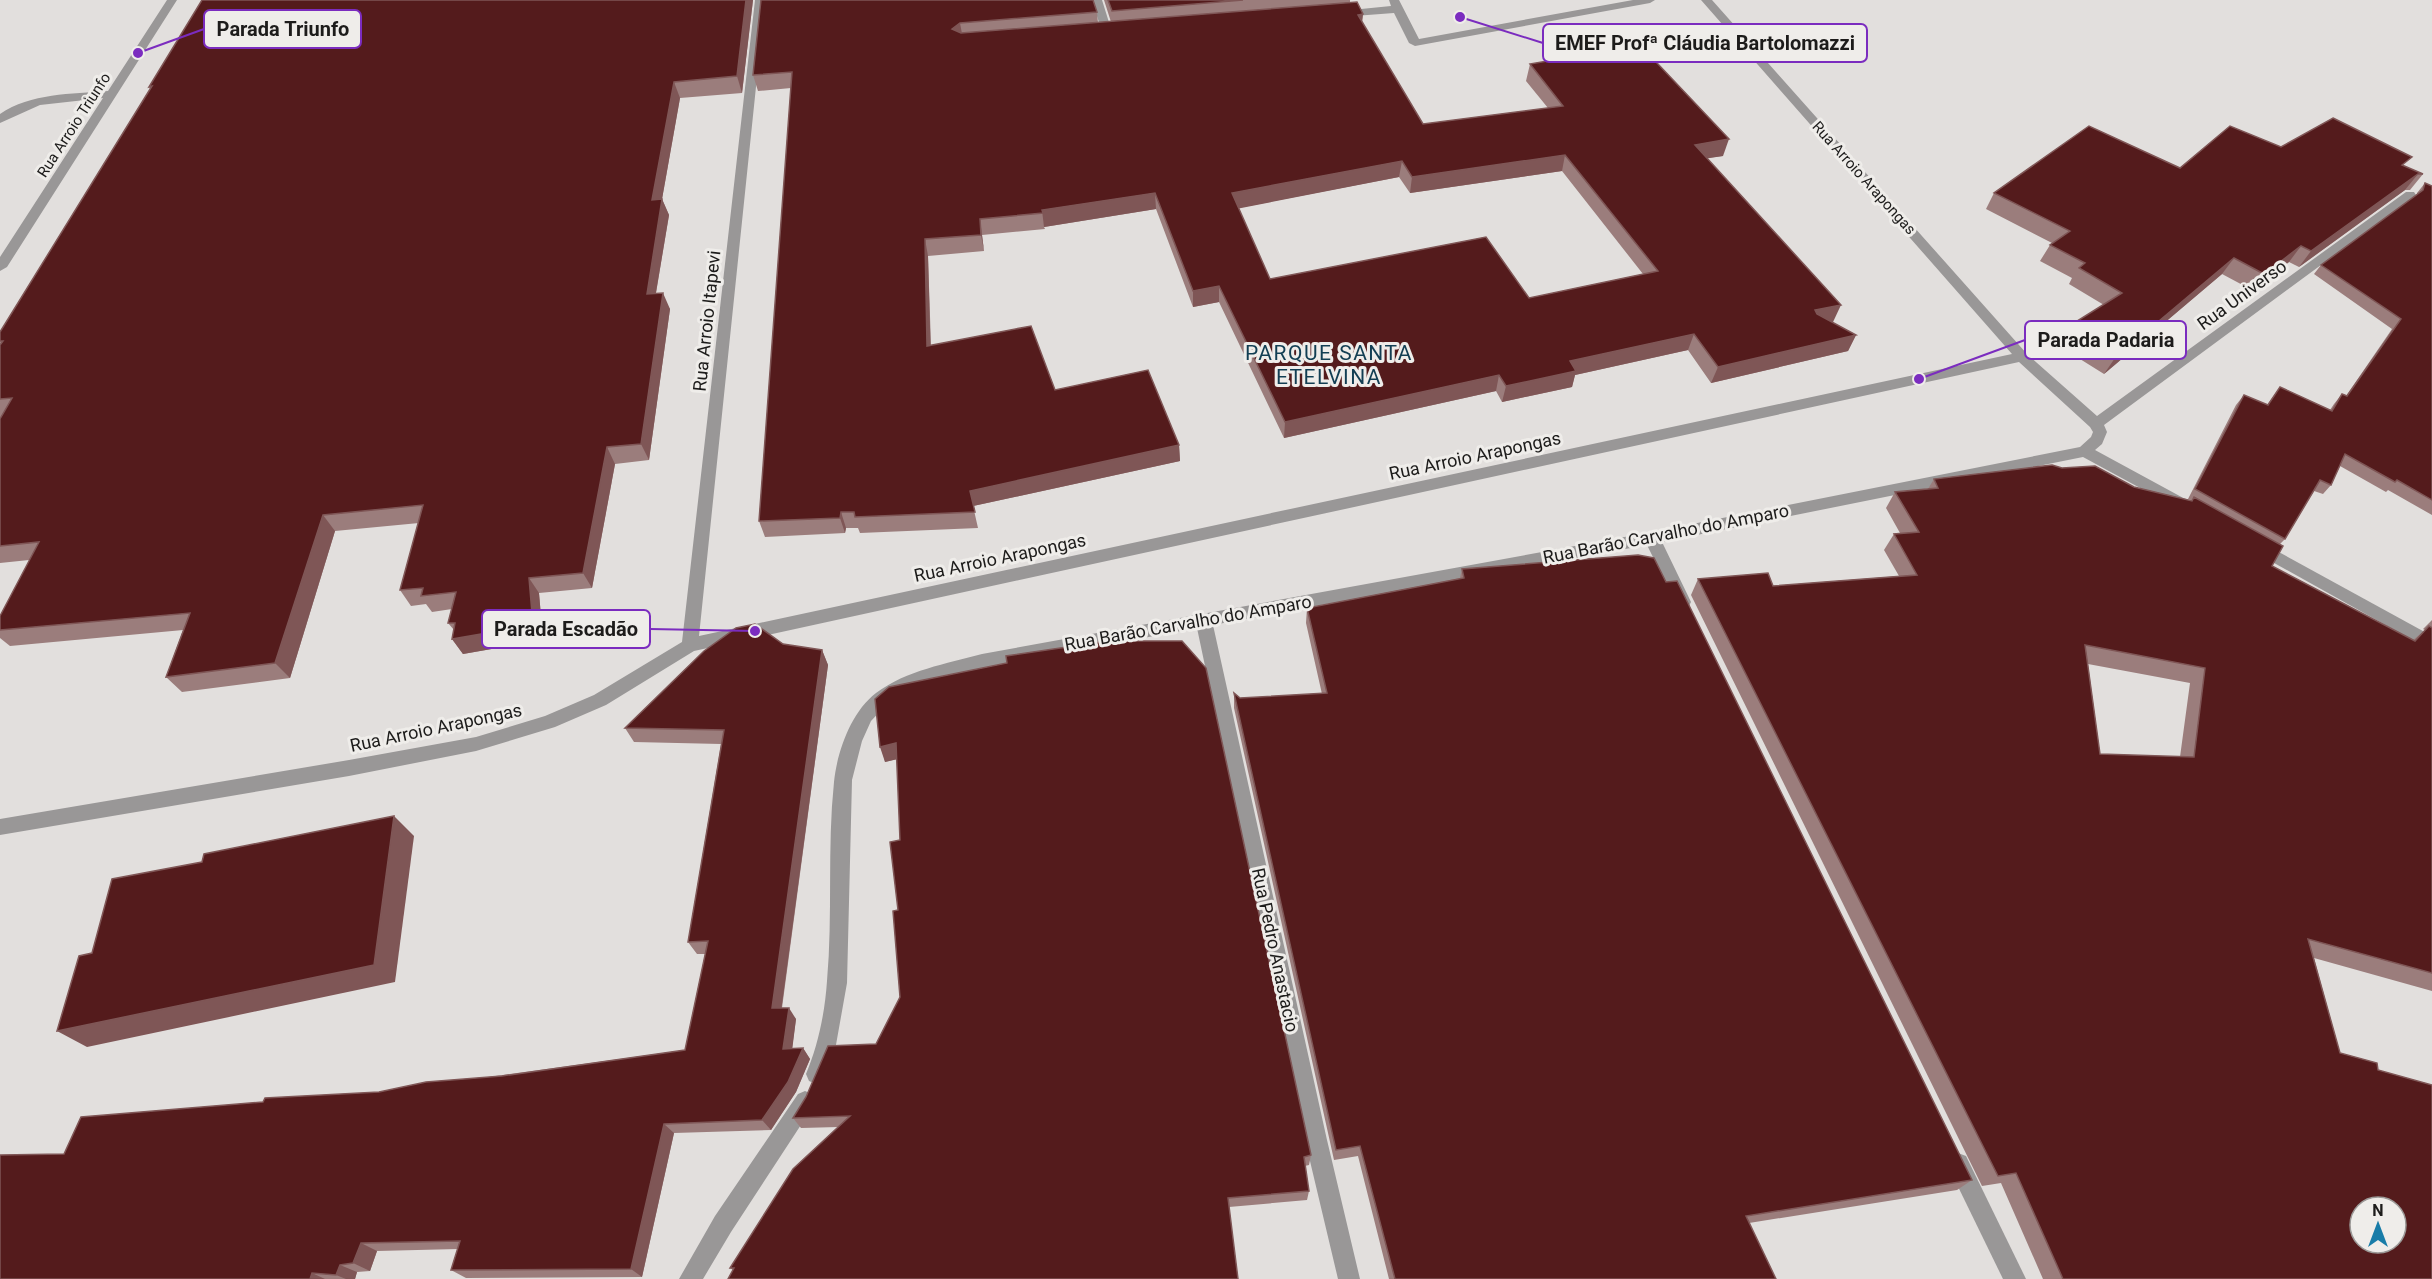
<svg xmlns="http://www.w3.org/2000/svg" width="2432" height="1279" font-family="Roboto,sans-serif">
	<rect width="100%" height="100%" fill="#e2dfdd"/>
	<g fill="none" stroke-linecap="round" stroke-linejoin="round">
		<!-- minor -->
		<g fill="#999797" fill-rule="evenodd">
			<path d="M167,0h10l-170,267 -7,4v-14l103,-159 -63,7 -40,18v-9c31,-21 71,-20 108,-23z"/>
			<path d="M755,0h10l-66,636 1313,-282 -311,-354h11l315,354 70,62 309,-224h8l2,3 -312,230 3,7 -5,12 -7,6 92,50 3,4 -3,4h-10l-94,-51 -421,85 29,60 -2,4 -6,2 -6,-2 -30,-61 -434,80 114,515 33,139h-22l-33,-139 -108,-512 -215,40 -67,19 -28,17 -16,17 -9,20 -10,39 -5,203 -13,73 -11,25 -7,3 -7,-3 -3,-7c12,-28 19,-62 21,-93 6,-66 0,-133 7,-199 3,-30 17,-70 42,-89 31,-23 70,-29 106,-39l670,-122 428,-85 11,-10 2,-5 -3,-5 -71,-65 -1325,289 -88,54 -51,22 -79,24 -127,25 -349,59v-16l349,-59 127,-23 69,-21 49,-21 88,-53z"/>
			<polygon points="1092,0 1102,0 1112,32 1111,34 1103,34 1102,32"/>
			<polygon points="1389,0 1399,0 1419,39 1633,0 1655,0 1650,3 1415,46 1409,43 1394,13 1341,17 1336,14 1341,11 1391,6"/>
			<polygon points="2257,540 2432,636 2432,651 2251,550 2249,546 2251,542"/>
			<polygon points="805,1091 812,1094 815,1101 812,1108 731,1232 703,1279 679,1279 715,1216 798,1094"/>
			<polygon points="1958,1153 1966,1156 2026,1279 2003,1279 1947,1164 1950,1156"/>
		</g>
	</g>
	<!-- wall -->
	<g fill="#9b7d7c" fill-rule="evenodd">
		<polygon points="753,0 742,93 680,98 662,199 669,215 656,293 670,309 649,460 615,464 592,588 539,593 543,640 463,654 452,639 454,630 448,623 452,609 432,612 426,604 411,606 400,590 419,523 335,531 290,678 182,692 166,677 183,630 10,646 0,638 0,630 29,560 0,563 0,419 1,417 0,417 0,332 150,89 149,87"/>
		<path d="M761,0l336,12 1,11 13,-1 -7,-22h246v3l13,11 -1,8 61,102 125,-16 -22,-27 4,-17 193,92 -16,2 126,164h-1l24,13 -8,16 -137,32 -23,-33 -113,25 -3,12 -70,15 -6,-11 -212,47 -65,-136 -26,5 -37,-98 -112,18 1,2 -63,6 2,16 -56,5 3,90 124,44 124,55 1,16 -207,45 5,22 -118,5 -2,-5h-12l-1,5 -80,4 -6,-16 32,-433 -33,3 -5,-16zM1562,171l81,103 -114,24 -259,-19 -32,-71 161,-31 11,16z"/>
		<polygon points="2281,147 2404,166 2423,174 2410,190 2405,190 2299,267 2289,262 2252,290 2222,274 2104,374 2056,344 2066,328 2104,305 2069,284 2072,278 2040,261 2050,245 2052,243 1986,209 1994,193 2180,168"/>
		<path d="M2425,183l7,3v329l-44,-25 -2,2 -46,-26 -9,19 -8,9 -9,-3 -29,48 -5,5 -8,22 141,74 12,-10 -2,-1 9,-9v371l-118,-33 26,95 38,17 54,209h-389l-42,-96 -19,3 -291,-591 7,-16 75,7 126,-10 -15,-26 10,-16 6,-1 -14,-25 9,-16 33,-3 6,-10 200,8 57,13 -3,-1 48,-94 8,-10 23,10 13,-18 50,23 4,-6 8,-10 4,2 46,-67 -78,-55 7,-9 96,-70v-2zM2088,664l102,19 -10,74 -80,-3z"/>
		<polygon points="1462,569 1666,582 1972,1180 1957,1190 1749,1223 1776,1279 1389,1279 1358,1156 1334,1160 1234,708 1234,693 1240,698 1322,694 1306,623 1307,608 1460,578"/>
		<polygon points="783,644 822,650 828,665 782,1008 796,1019 792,1048 803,1048 810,1059 796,1092 771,1130 674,1133 642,1277 466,1278 451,1270 458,1249 377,1251 370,1271 357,1272 355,1279 0,1279 64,1154 379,1092 685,1050 705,954 697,954 688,942 721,744 634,742 625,728"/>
		<polygon points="875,699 1311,1155 1309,1165 1305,1166 1309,1191 1307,1200 1229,1207 733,1270 730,1268 838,1127 801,1128 793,1118 876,1044 900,997 898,910 900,840 897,759 885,762"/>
	</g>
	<!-- shaded-wall -->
	<g fill="#7f5656">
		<polygon points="746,0 753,0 742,93 737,76"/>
		<polygon points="1363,14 1361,30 1358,15"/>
		<polygon points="960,23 963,39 952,29"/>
		<polygon points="674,82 680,98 659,216 652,200"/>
		<polygon points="1729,139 1723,156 1690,161 1695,145"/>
		<polygon points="1565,155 1562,171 1410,193 1412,177"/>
		<polygon points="1402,161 1399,177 1231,210 1232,193"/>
		<polygon points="2418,174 2405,190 2299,267 2311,251"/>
		<polygon points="1155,193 1156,209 1044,227 1042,210"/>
		<polygon points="662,199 669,215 653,310 647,294"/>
		<polygon points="980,219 984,251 981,235"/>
		<polygon points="925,239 928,256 931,363 927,346"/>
		<polygon points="2301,246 2289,262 2252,290 2264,274"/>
		<polygon points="2234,258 2222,274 2104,374 2115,358"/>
		<polygon points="1219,286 1219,302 1193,307 1193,291"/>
		<polygon points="663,293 670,309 649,460 641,444"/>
		<polygon points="1841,305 1833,322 1808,326 1815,310"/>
		<polygon points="1694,334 1688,350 1575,375 1572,387 1502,402 1506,386 1570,361"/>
		<polygon points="1856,335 1848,351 1711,383 1718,367"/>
		<polygon points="1499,375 1496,391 1284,438 1285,422"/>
		<polygon points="1179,445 1180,461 973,506 970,491"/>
		<polygon points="607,447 615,464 592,588 583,573"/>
		<polygon points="841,512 846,528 845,533 840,518"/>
		<polygon points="323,515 335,531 290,678 275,663"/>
		<polygon points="529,578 539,593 543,640 463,654 452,639"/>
		<polygon points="822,650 828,665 780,1019 772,1008"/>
		<polygon points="896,743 902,758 885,762 880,747"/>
		<polygon points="394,816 414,836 395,982 87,1047 57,1031"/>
		<polygon points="789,1008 796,1019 791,1059 783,1049"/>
		<polygon points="803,1048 810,1059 796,1092 771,1130 762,1120"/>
		<polygon points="664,1124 674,1133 642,1277 631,1269"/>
		<polygon points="361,1243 377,1251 370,1271 353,1263"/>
		<polygon points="340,1265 357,1272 355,1279 346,1279 336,1275"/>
		<polygon points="312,1273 325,1279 310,1279"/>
	</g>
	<!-- building -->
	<g fill="#541b1c" stroke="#7f5656" stroke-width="1.5" fill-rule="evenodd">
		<polygon points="202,0 746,0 737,76 674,82 652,200 662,199 647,294 663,293 641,444 607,447 583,573 529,578 533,625 452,639 455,623 448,623 456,592 421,596 423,588 400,590 423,505 323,515 275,663 166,677 190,613 0,630 0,616 39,542 0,546 0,419 12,398 0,399 0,345 3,341 0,341 0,332 152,86 149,87"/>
		<path d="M761,0h332l4,12 -137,11 -8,6 9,4 396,-31 6,12 -5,1 65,109 140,-18 -33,-42 110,-19 89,94 -34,6 146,160 -26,5 2,4 39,21 -138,32 -24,-33 -124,27 6,10 -70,15 -7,-11 -214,47 -66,-136 -26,5 -38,-98 -113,17 1,3 -63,6 1,16 -56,4 2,107 104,-20 24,64 93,-20 31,75 -209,46 5,21 -120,5 -1,-5h-13l-1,6 -81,3 33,-449 -39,3zM1565,155l93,116 -129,27 -43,-61 -216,42 -38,-86 170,-32 10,16z"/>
		<polygon points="1108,0 1243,0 1112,11"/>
		<polygon points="2333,118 2412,157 2402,165 2423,174 2418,174 2311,251 2301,246 2264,274 2234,258 2115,358 2066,328 2122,293 2079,268 2085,263 2050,245 2070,231 1994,193 2089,126 2180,168 2230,126 2281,147"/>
		<polygon points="2425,183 2432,186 2432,500 2397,480 2395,482 2345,454 2331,485 2320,480 2285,539 2195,489 2244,395 2268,405 2280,387 2332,411 2342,394 2347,396 2401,319 2321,265 2423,190"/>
		<path d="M2052,465l10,3 33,-2 39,21 58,14 2,-4 89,49 -11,20 143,75 14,-15 3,2v345l-124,-34 32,114 37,10 1,7 54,15v194h-369l-47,-106 -18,3 -300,-597 70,-6 5,13 144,-11 -23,-41 25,-2 -24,-40 43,-4 -4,-9zM2085,645l120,23 -11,89 -94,-3zM2360,1207h36v36h-36z"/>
		<polygon points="1638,555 1654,558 1666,582 1677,581 1972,1180 1746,1216 1776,1279 1395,1279 1360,1146 1336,1150 1234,693 1240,698 1327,693 1307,608 1464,578 1462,569"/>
		<polygon points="755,624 783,644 822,650 772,1008 789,1008 783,1049 803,1048 788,1082 762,1120 664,1124 631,1269 451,1270 460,1241 361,1243 353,1263 340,1265 336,1275 312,1273 310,1279 0,1279 0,1155 64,1154 81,1117 263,1102 265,1098 379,1092 426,1082 502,1076 685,1050 708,941 688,942 724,730 625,728 704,651 736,628"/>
		<polygon points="1108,641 1182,641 1206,668 1311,1155 1304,1157 1309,1191 1228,1198 1238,1279 728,1279 734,1268 730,1268 793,1169 850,1116 793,1118 806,1097 828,1046 876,1044 900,997 893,911 898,910 890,842 900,840 896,743 880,747 875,699 889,687 1007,663 1006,656"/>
		<polygon points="394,816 374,965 57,1031 79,956 92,953 112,879 202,862 204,854"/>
	</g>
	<g text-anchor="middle" stroke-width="6" stroke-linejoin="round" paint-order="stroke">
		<!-- far-street labels -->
		<g font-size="15" fill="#1d1c1b" stroke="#efedea">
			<text transform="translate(74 125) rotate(-57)" y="5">Rua Arroio Triunfo</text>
			<text transform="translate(1864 178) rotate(48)" y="5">Rua Arroio Arapongas</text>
		</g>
		<!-- street labels -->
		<g font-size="18" fill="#1d1c1b" stroke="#efedea">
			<text transform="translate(2242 295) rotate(-36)" y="6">Rua Universo</text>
			<text transform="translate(707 321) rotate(-84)" y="6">Rua Arroio Itapevi</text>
			<text transform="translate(1475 456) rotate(-12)" y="6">Rua Arroio Arapongas</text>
			<text transform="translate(1666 534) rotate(-11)" y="6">Rua Barão Carvalho do Amparo</text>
			<text transform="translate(1000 558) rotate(-12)" y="6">Rua Arroio Arapongas</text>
			<text transform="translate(1188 623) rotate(-10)" y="6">Rua Barão Carvalho do Amparo</text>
			<text transform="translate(436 728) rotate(-12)" y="6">Rua Arroio Arapongas</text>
			<text transform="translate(1275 950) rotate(78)" y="6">Rua Pedro Anastacio</text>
		</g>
		<!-- quarter labels -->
		<g font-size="21" letter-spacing="1.5" fill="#123e53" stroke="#efedea">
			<text x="1329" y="360">PARQUE SANTA<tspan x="1329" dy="24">ETELVINA</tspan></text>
		</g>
	</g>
	<!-- callouts -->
	<path fill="none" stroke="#7b2cbf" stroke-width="2" d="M138 53L204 29M1460 17L1543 43M1919 379L2025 340M755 631L650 629"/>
	<g fill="#7b2cbf" stroke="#efedea" stroke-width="2">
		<circle cx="138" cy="53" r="6"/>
		<circle cx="1460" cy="17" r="6"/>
		<circle cx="1919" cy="379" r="6"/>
		<circle cx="755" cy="631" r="6"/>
	</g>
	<g fill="#efedea" stroke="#7b2cbf" stroke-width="2">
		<rect x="204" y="10" width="157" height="38" rx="6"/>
		<rect x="1543" y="24" width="324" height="38" rx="6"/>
		<rect x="2025" y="321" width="161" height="38" rx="6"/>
		<rect x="482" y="610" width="168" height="38" rx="6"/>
	</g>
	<g font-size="20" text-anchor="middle" font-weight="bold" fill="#1d1c1b">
		<text x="283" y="36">Parada Triunfo</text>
		<text x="1705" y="50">EMEF Profª Cláudia Bartolomazzi</text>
		<text x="2106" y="347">Parada Padaria</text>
		<text x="566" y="636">Parada Escadão</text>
	</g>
	<!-- north arrow -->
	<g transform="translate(2378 1225)"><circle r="28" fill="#efedea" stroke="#9b9997" stroke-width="1.5"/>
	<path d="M0-4.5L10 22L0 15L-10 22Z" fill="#187ca8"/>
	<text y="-9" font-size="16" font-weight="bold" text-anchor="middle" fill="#1d1c1b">N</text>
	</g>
</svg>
